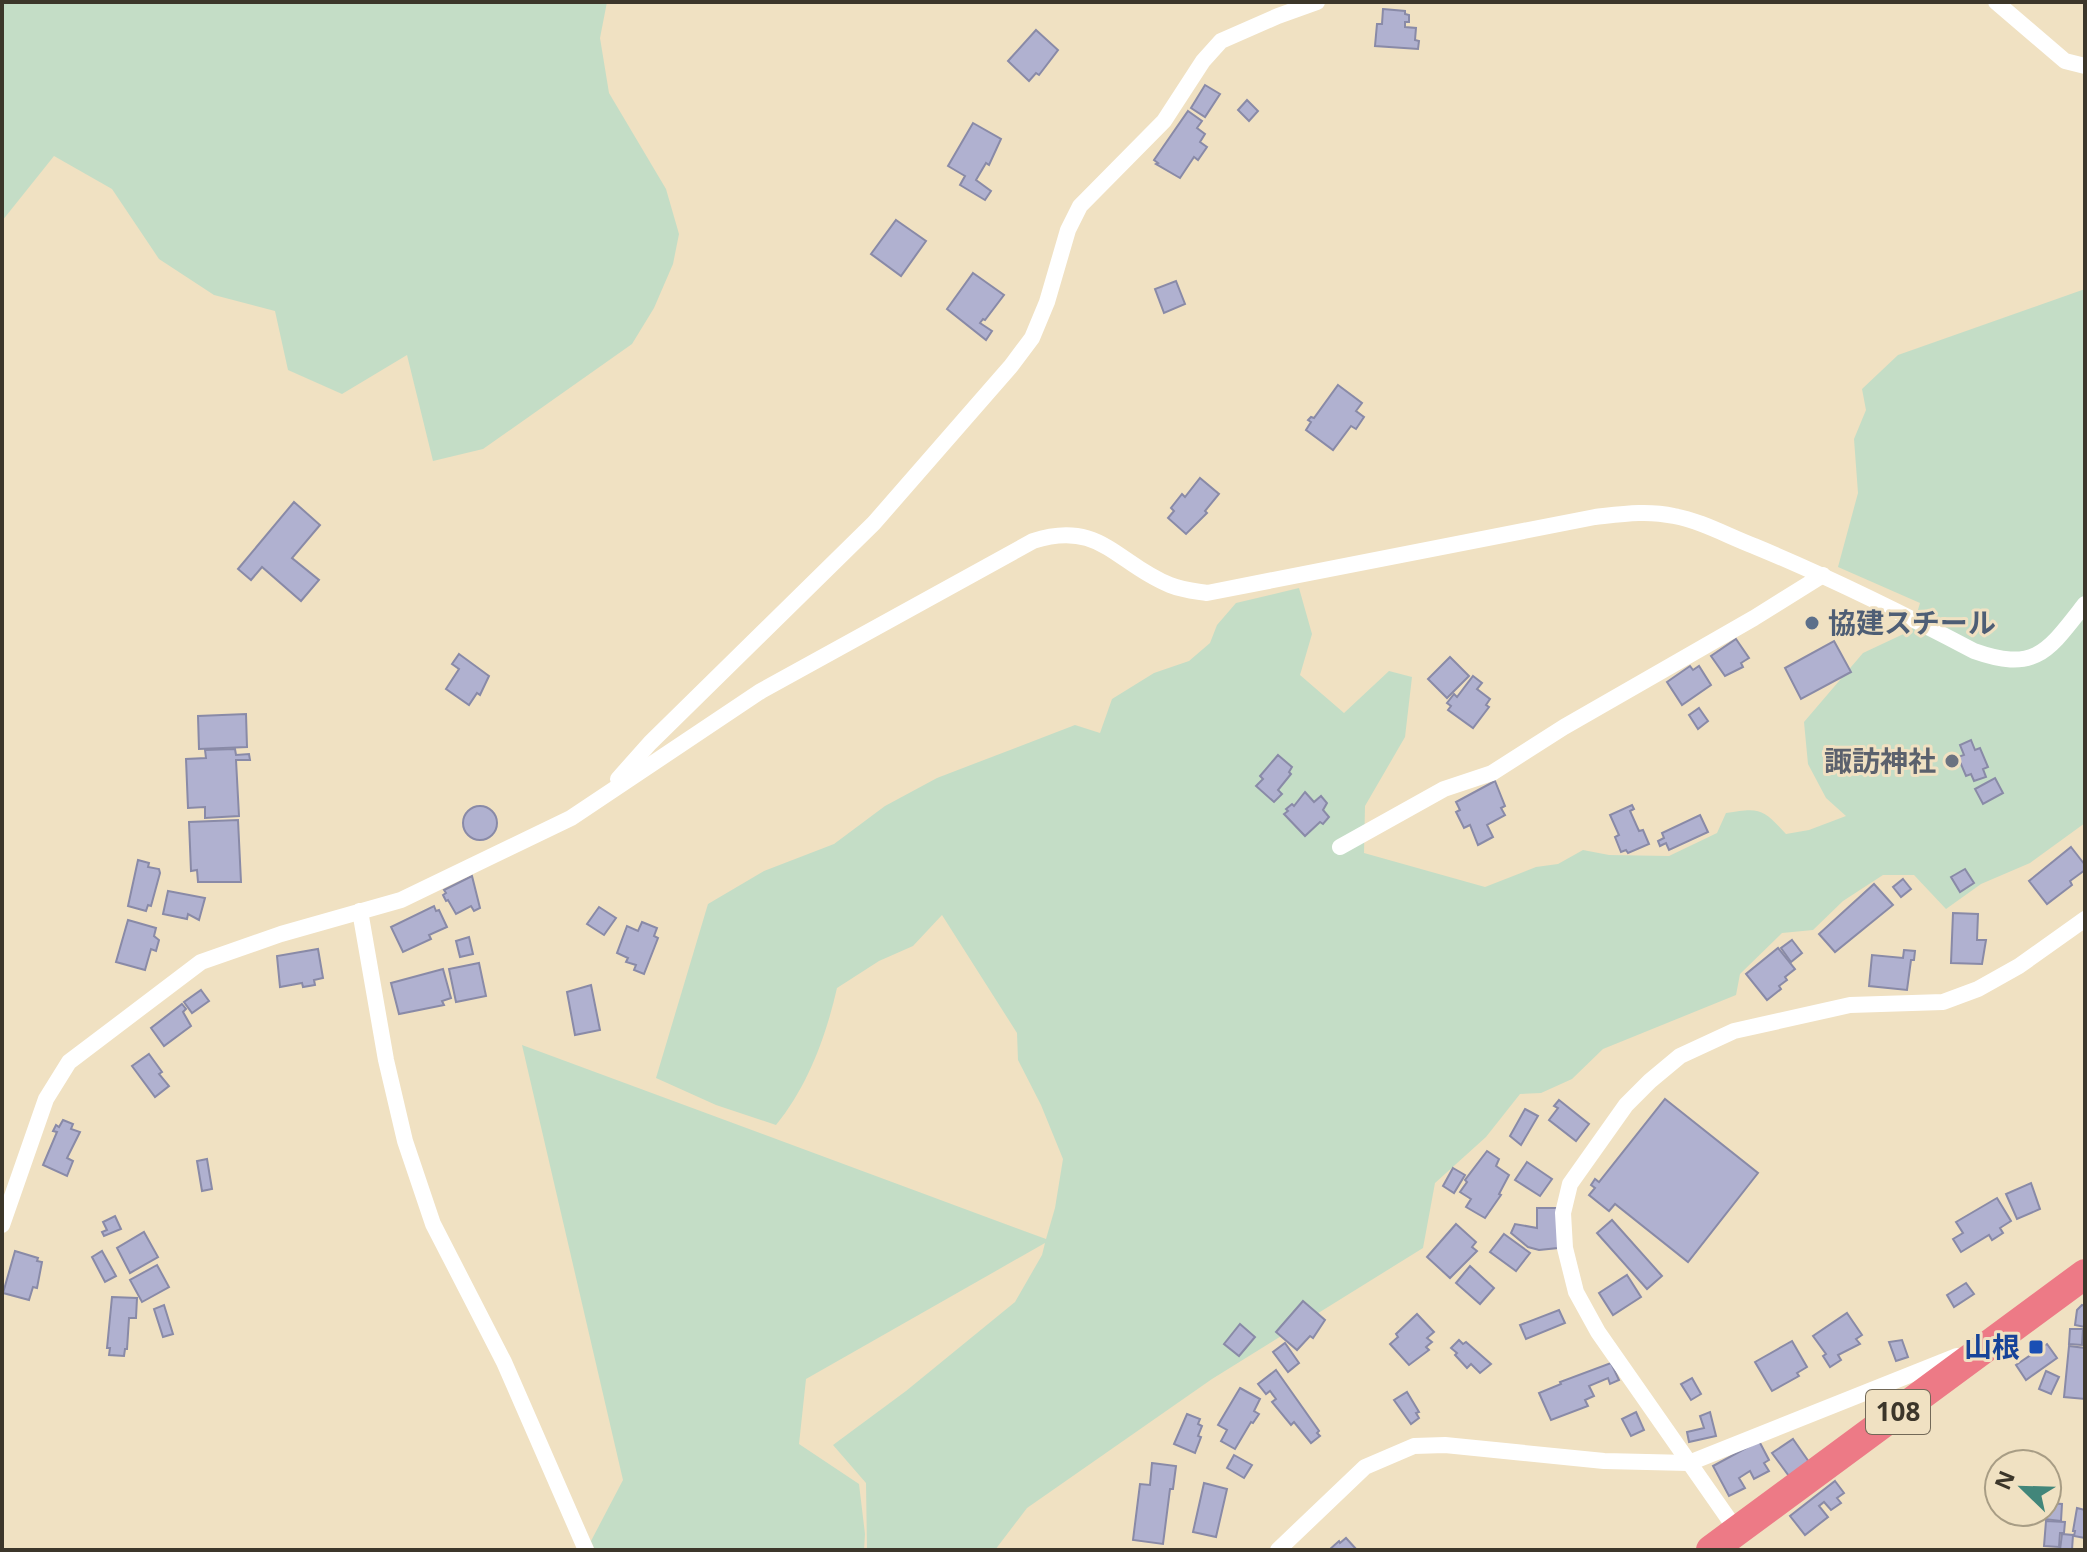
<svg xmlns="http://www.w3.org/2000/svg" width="2087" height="1552" font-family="'Open Sans','Noto Sans JP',sans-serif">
	<rect width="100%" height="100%" fill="#f0e1c2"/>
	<!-- green -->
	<g fill="#c4ddc6">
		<polygon points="2,2 607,2 600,38 609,93 666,189 679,234 673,264 654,308 632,344 483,449 433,461 407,355 342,394 288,370 275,311 214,295 159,259 112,189 54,156 2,221"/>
		<path d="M2085,289v534l-55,40 -49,21 -35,25 -32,-34h-31l-40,26 -30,29 -31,3 -42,41 -4,21 -133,54 -31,30 -31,14 -21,1 -34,43 -51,46 -12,65 -211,131 -185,129 -32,42h-128l-1,-67 -33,-38 73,-54 109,-89 27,-47 3,-12 -239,136 -7,65 60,40 6,50 -1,16h-269l-4,-9 32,-61 -101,-435 524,194 9,-31 8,-49 -22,-54 -23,-45 -1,-27 -75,-118 -29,31 -34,15 -42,27c-11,48 -29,98 -61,137l-60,-20 -60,-27 52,-174 56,-33 70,-27 51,-38 52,-28 138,-53 25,8 12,-34 42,-26 35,-12 21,-18 7,-18 19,-22 63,-15 13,46 -12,41 44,38 45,-42 23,6 -7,60 -40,69 -1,47 121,34 51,-20 22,-3 25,-14 26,5 60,1 48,-23 9,-20c35,-6 37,-4 60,21l23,-4 37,-14 -20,-18 -18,-34 -4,-42 59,-69 49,-23 8,-27 -82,-36 20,-74 -4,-54 12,-29 -4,-21 36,-34z"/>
	</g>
	<!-- building -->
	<g fill="#b0b1d0" stroke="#898aa7" stroke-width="2">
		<polygon points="1383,9 1405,11 1405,14 1409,15 1409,22 1405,22 1405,27 1416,28 1415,40 1419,41 1418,49 1375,46 1377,24 1382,24"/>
		<polygon points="1036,30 1058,50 1039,75 1036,73 1029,81 1008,61"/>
		<polygon points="1205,85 1220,94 1205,117 1191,108"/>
		<polygon points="1247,100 1258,111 1249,121 1238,110"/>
		<polygon points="1188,111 1202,121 1197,128 1205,134 1200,142 1207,147 1198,160 1194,157 1180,178 1156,164 1158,163 1154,160"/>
		<polygon points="973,123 1001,139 989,165 986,163 976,180 991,191 985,200 960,185 965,176 948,166"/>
		<polygon points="896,220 926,241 901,276 871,254"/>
		<polygon points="973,273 1004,295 985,320 983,319 980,323 992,331 986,340 947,309"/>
		<polygon points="1176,281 1185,304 1164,313 1155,289"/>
		<polygon points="1338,385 1362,403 1356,411 1364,417 1356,429 1351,426 1333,450 1306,430 1311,422 1308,420 1311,417 1314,418"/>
		<polygon points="1200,478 1219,494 1205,511 1207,513 1186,534 1168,518 1174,511 1171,508 1182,494 1185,497"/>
		<polygon points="294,502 320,525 292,558 319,580 301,601 262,567 251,580 238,569"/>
		<polygon points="1736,639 1749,658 1741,663 1743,667 1725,676 1711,656"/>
		<polygon points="1834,641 1851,672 1801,699 1785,668"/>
		<polygon points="459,654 489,676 480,695 477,693 469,705 446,689 459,669 452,664"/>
		<polygon points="1450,657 1469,676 1447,698 1428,679"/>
		<polygon points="1690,666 1693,670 1699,666 1711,685 1682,705 1667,682"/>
		<polygon points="1473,676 1482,683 1477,689 1490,699 1486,705 1489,707 1473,728 1448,710 1451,706 1447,703 1454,694 1457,697"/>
		<polygon points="1699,708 1708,721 1698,729 1689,715"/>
		<polygon points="246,714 247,747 199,749 198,716"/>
		<polygon points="1971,740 1975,750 1980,748 1988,767 1983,769 1986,777 1974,781 1971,774 1966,776 1958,757 1964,755 1960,745"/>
		<polygon points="235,749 236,755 249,754 250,760 236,760 239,816 205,818 205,807 188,808 186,759 206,758 205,750"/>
		<polygon points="1278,755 1292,767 1289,772 1291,774 1278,790 1282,794 1274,802 1256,786 1263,779 1260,776"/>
		<polygon points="1995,778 2003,793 1983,804 1975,789"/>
		<polygon points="1495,781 1505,806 1501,808 1505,815 1487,825 1493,837 1478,845 1470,825 1464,828 1456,812 1460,810 1456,802"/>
		<polygon points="1305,792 1314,802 1321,796 1327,803 1323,810 1329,817 1323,824 1320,822 1305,836 1284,814 1288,811 1286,809 1292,804 1294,806"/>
		<polygon points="1632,805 1634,809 1630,811 1639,831 1643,830 1649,844 1628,853 1626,850 1621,852 1615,837 1619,835 1610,815"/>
		<circle cx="480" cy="823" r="17"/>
		<polygon points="1700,815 1708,832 1669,850 1666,843 1660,846 1658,841 1664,838 1662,833"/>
		<polygon points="238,820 241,882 198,882 197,870 191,871 189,822"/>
		<polygon points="2071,847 2085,865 2085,870 2070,881 2072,885 2047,904 2029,881"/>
		<polygon points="138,860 149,863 148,867 159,869 160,873 151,906 148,905 146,911 128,906"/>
		<polygon points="1965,869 1974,883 1960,892 1951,877"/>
		<polygon points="472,876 480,908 474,911 471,906 456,914 448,900 446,901 443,895 446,893 444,890"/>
		<polygon points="1903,879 1911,889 1901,897 1893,887"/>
		<polygon points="1874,884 1893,905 1835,952 1819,934"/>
		<polygon points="168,891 205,898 199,920 188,914 187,919 163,914"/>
		<polygon points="434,906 436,911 439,910 447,927 429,935 431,939 403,952 391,927"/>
		<polygon points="599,907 616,918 604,935 587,924"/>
		<polygon points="1953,913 1978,914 1977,940 1986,940 1982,964 1951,963"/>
		<polygon points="128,920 156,928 154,936 159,940 156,951 151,949 145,970 116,962"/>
		<polygon points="642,922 657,928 654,936 658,938 644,974 634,970 636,965 626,962 628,958 617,953 627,926 638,931"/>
		<polygon points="469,937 473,954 460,957 456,941"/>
		<polygon points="1792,940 1802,953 1791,962 1781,948"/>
		<polygon points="1778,948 1795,969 1785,977 1787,980 1779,986 1781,989 1767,1000 1746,974"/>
		<polygon points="318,949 323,978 314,980 315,985 303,987 302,983 280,987 277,956"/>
		<polygon points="1904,950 1915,951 1914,960 1911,960 1907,990 1869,986 1872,955 1903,958"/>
		<polygon points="479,963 486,996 456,1002 449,969"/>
		<polygon points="443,969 451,998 442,1001 444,1005 399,1014 391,983"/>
		<polygon points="591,985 600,1030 575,1035 567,992"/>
		<polygon points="201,990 209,1001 192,1013 184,1002"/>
		<polygon points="182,1004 186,1009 183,1012 191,1026 164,1046 151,1028"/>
		<polygon points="149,1054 162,1072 159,1074 169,1086 155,1097 132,1066"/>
		<polygon points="1665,1099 1758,1173 1688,1262 1615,1204 1609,1211 1589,1195 1595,1188 1591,1185 1595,1179 1599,1182"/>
		<polygon points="1559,1100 1589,1124 1576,1141 1549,1120 1558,1108 1554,1106"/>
		<polygon points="1525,1109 1538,1116 1521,1145 1510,1136"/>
		<polygon points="63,1120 73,1124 71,1129 80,1132 67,1158 73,1161 67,1176 43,1165 57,1132 53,1131 56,1125 59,1127"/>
		<polygon points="1487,1151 1499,1159 1496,1166 1509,1175 1499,1194 1501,1195 1485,1218 1466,1207 1471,1199 1460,1192 1467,1182 1465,1180"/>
		<polygon points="207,1159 212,1189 202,1191 197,1161"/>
		<polygon points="1527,1162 1552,1179 1540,1196 1515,1180"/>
		<polygon points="1453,1168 1465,1175 1454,1193 1443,1186"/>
		<polygon points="2031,1183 2040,1209 2017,1219 2006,1194"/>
		<polygon points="1997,1198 2011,1221 2000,1228 2003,1233 1992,1240 1989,1235 1961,1252 1953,1239 1963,1233 1956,1222"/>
		<polygon points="1537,1208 1558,1208 1558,1248 1539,1250 1528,1247 1511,1233 1515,1224 1537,1228"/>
		<polygon points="115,1216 121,1229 104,1236 102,1232 107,1230 103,1222"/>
		<polygon points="1612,1220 1662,1276 1647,1289 1597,1233"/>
		<polygon points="1456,1224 1476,1242 1472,1247 1477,1251 1450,1278 1427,1257"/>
		<polygon points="144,1232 158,1257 130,1273 117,1248"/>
		<polygon points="1504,1234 1530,1253 1516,1271 1490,1252"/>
		<polygon points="15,1251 38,1258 37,1261 42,1262 37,1288 33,1287 29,1300 3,1293"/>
		<polygon points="102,1251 116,1276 105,1282 92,1257"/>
		<polygon points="157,1265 169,1287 142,1302 130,1280"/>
		<polygon points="1470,1266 1494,1288 1480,1304 1456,1283"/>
		<polygon points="1627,1275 1641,1297 1613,1315 1599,1293"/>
		<polygon points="1966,1283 1974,1294 1954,1307 1947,1295"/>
		<polygon points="112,1297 137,1298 136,1318 129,1318 127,1349 125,1349 124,1356 109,1355 110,1348 107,1348"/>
		<polygon points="1303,1301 1325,1320 1313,1338 1310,1336 1297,1350 1276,1332"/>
		<polygon points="164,1305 173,1334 163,1337 154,1309"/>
		<polygon points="2082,1305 2085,1306 2085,1327 2075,1325 2077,1310"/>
		<polygon points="1559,1310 1565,1323 1526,1339 1520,1325"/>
		<polygon points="1847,1313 1862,1335 1856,1339 1860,1344 1838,1355 1841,1360 1830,1367 1823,1356 1826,1354 1813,1336"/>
		<polygon points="1417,1314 1434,1332 1427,1338 1432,1342 1426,1347 1429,1350 1409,1365 1390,1344 1398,1337 1396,1334"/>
		<polygon points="1240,1324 1255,1337 1239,1356 1224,1344"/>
		<polygon points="2070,1329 2083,1329 2082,1345 2069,1344"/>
		<polygon points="1459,1340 1463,1344 1466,1342 1491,1364 1480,1373 1471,1364 1467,1368 1455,1355 1457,1353 1451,1348"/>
		<polygon points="1902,1340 1908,1357 1896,1361 1889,1342"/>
		<polygon points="1792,1341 1807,1367 1797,1373 1799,1376 1772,1391 1755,1362"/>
		<polygon points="1285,1343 1299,1363 1288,1372 1273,1352"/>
		<polygon points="2047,1344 2057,1358 2026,1380 2016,1365"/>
		<polygon points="2069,1346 2085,1348 2085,1399 2064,1397"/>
		<polygon points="1611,1363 1619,1380 1610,1384 1608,1378 1589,1386 1594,1396 1585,1400 1588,1406 1551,1420 1539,1393 1561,1384 1560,1382"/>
		<polygon points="1276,1370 1319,1431 1317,1433 1320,1436 1311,1443 1294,1422 1291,1425 1272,1402 1276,1399 1270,1391 1266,1394 1258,1384"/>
		<polygon points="2046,1371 2059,1377 2051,1394 2039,1389"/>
		<polygon points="1692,1378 1701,1394 1691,1400 1681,1384"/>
		<polygon points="1240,1388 1260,1399 1254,1411 1259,1414 1253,1423 1251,1422 1235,1449 1221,1441 1227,1430 1218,1425"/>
		<polygon points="1407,1392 1419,1412 1416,1413 1419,1418 1411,1424 1394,1400"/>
		<polygon points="1636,1412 1644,1430 1631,1436 1622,1419"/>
		<polygon points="1710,1412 1716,1436 1689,1442 1687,1432 1704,1428 1700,1416"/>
		<polygon points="1187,1414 1200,1419 1198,1424 1202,1426 1198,1436 1201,1437 1195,1453 1174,1444"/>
		<polygon points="1793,1439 1809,1462 1789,1476 1772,1453"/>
		<polygon points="1759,1441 1769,1460 1764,1463 1769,1471 1754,1479 1750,1471 1739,1478 1745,1488 1729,1496 1713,1466"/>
		<polygon points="1234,1455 1252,1465 1244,1478 1227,1468"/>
		<polygon points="1152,1463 1176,1466 1173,1489 1170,1489 1163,1544 1133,1540 1140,1484 1150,1485"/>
		<polygon points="1835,1481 1844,1493 1837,1498 1841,1503 1831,1510 1824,1502 1819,1506 1828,1517 1805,1535 1790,1516"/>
		<polygon points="1204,1483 1227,1489 1216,1537 1193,1532"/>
		<polygon points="2047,1503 2062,1504 2061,1521 2044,1519"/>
		<polygon points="2077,1508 2085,1510 2085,1538 2074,1536 2075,1531 2073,1531"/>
		<polygon points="2046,1521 2065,1522 2064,1533 2060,1533 2059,1547 2044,1546"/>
		<polygon points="2062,1534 2073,1535 2072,1550 2060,1550"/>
		<polygon points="1346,1538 1357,1550 1329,1550 1339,1541 1340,1543"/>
	</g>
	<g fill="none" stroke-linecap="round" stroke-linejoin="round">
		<!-- street -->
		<g stroke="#fff" stroke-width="16">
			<polyline points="1996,2 2065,61 2085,66"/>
			<polyline points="618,779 650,743 874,523 1011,366 1032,338 1047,302 1068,230 1080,206 1164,121 1203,61 1221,41 1278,16 1317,2"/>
			<polyline points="1340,847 1444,789 1492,773 1564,727 1754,618 1823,575"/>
			<polyline points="360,911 386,1060 405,1141 433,1224 504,1362 586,1550"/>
			<path d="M2,1225l44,-126 23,-37 132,-100 80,-28 120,-34 170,-82 190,-127 272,-150c67,-22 84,23 137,44 12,5 24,6 37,8l388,-76c27,-3 52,-7 79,-1 27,5 54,20 80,30 75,31 148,67 220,105 62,22 74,0 111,-47"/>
			<polyline points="1737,1531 1598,1332 1576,1292 1565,1248 1563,1213 1570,1184 1626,1105 1650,1081 1680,1056 1734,1031 1850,1005 1943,1002 1978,989 2019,966 2085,919"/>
			<polyline points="1278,1550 1365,1467 1414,1446 1445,1445 1604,1461 1689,1463 1957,1356"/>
		</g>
		<!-- highway -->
		<polyline stroke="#ed7a86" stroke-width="30" points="1711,1550 2085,1274"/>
	</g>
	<!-- markers -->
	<circle fill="#5c6f8a" stroke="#f0e1c2" stroke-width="3" cx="1812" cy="623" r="8"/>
	<circle fill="#6b7280" stroke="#f0e1c2" stroke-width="3" cx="1952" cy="761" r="8"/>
	<rect fill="#1a4fb4" stroke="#f0e1c2" stroke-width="3" x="2028" y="1339" width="16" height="16" rx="4"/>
	<g text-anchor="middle" stroke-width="6" stroke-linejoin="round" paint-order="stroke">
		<!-- shield labels -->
		<rect fill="#f0e1c2" stroke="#726958" stroke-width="2" x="1866" y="1390" width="64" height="44" rx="6"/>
		<g font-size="26" font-weight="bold" fill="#3c362a">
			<text x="1898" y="1421">108</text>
		</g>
		<!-- service labels -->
		<g font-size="28" font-weight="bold" fill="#4e5e75" stroke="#f0e1c2" text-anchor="start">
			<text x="1828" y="633">協建スチール</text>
		</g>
		<!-- worship labels -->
		<g font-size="28" font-weight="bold" fill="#5b616d" stroke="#f0e1c2" text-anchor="end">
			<text x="1936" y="771">諏訪神社</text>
		</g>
		<!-- transit labels -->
		<g font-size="28" font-weight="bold" fill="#164399" stroke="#f0e1c2" text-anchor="end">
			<text x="2020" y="1357">山根</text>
		</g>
	</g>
	<!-- border -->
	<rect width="2087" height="1552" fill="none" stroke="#3c362a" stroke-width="8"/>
	<!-- north arrow -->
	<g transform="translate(2023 1488) rotate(293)"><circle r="38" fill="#f0e1c2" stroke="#a89d85" stroke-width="2"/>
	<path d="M0-6L14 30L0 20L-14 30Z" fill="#42867a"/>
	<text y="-12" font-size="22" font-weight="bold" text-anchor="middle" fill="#3c362a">N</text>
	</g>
</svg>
